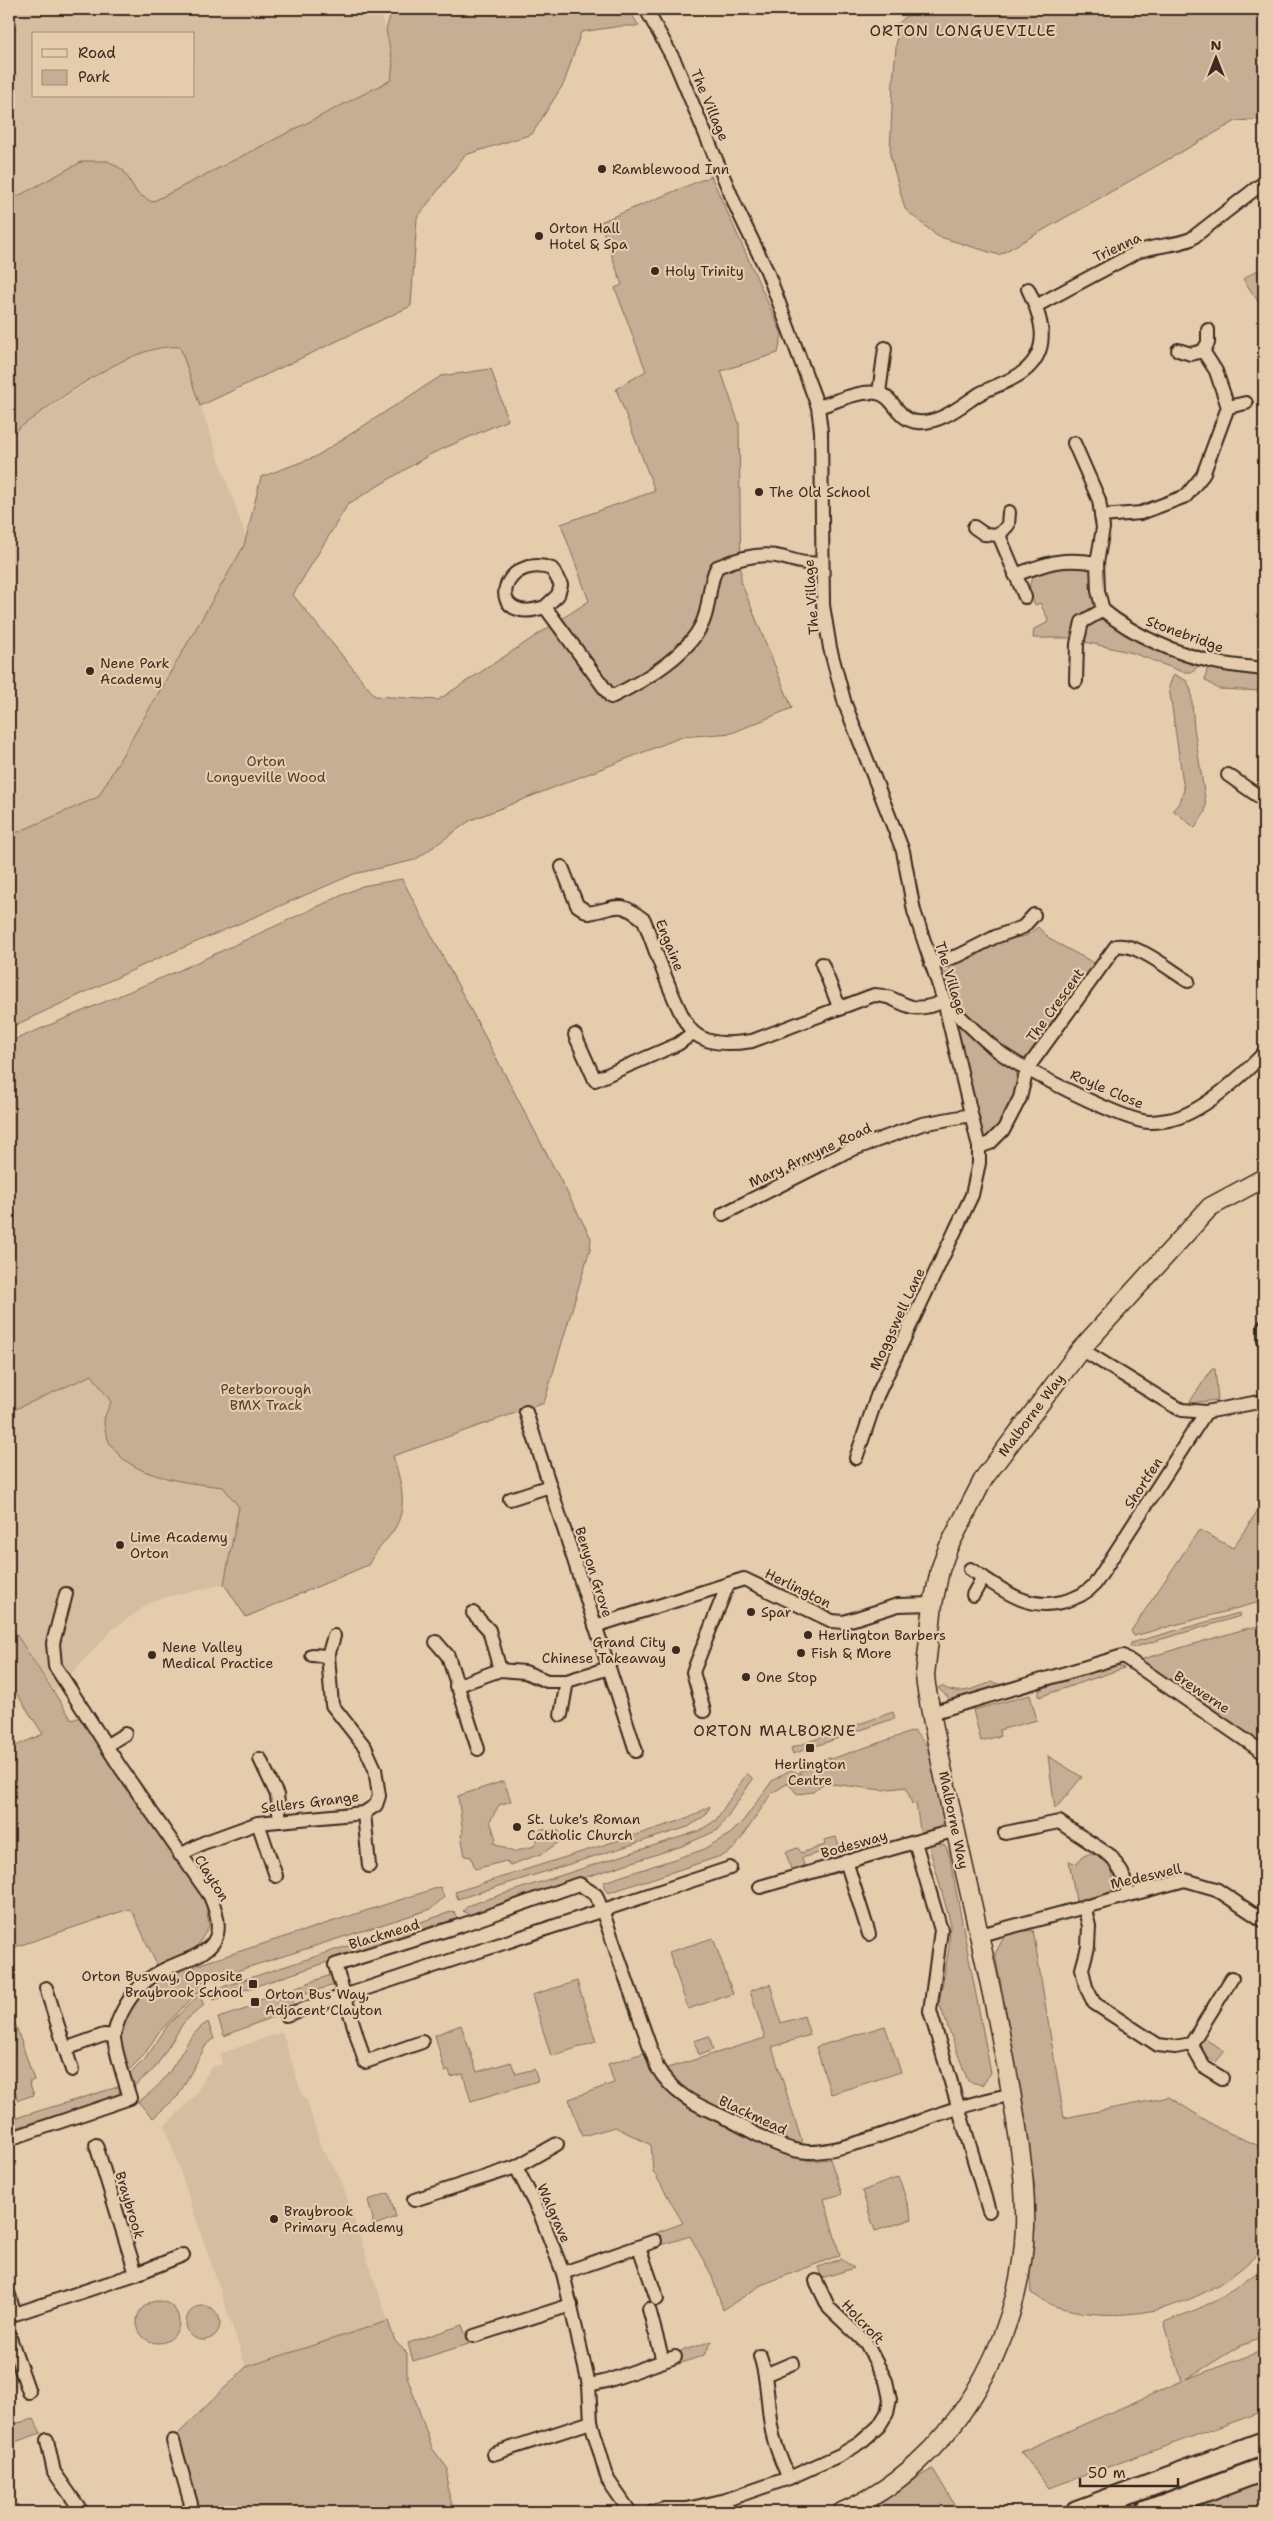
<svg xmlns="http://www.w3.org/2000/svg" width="1273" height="2521" font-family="'Shantell Sans',sans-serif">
	<rect width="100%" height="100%" fill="#e4ccad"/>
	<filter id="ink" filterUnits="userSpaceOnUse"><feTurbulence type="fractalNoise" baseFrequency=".02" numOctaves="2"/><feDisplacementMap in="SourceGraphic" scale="10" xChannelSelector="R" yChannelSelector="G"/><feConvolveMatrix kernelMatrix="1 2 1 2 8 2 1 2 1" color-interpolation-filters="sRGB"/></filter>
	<g filter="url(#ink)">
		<!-- built -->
		<g fill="#d4bda0" fill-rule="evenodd">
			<path d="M9,9h371l13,54 -2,17 -239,123 -14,-9 -15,-24 -15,-9 -99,40zM34,34h160v62h-160z"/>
			<polygon points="169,347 180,347 246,537 244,546 98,797 9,836 9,435 109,368 145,353"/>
			<polygon points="92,1375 111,1402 103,1422 162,1479 223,1487 239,1506 224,1584 154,1600 114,1628 55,1691 9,1622 9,1412"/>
			<polygon points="282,2032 302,2095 307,2101 321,2148 340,2177 388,2321 246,2367 165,2126 194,2097 211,2067 222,2065 220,2054"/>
		</g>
		<!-- green -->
		<g fill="#c5ae93" stroke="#806c58">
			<path d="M392,9h236l11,17h-18l-40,6 -17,51 -32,51 -67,21 -48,63 -6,88 -211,100 -20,-59c-51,-5 -130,60 -171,88v-234l74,-40h25l15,9 15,24 14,8 239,-122 2,-17 -7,-33z"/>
			<polygon points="914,9 1264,9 1264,119 1236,121 999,255 937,236 905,209 890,155 893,83 898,24"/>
			<polygon points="711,176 782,334 778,353 721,371 739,424 741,582 792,708 732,733 682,737 471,820 415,860 354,874 150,962 9,1028 9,836 98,797 244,546 261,477 315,457 441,376 491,369 508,420 431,454 348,504 293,595 375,696 438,700 589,601 561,524 655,491 616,389 646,371 615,288 622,285 600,222"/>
			<polygon points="1264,266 1264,310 1243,279"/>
			<path d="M1087,566l5,5 3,35 -21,32h-41l1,-9 13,-6 1,-4 -8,-16 -5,2c-21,-41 25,-38 52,-39z"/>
			<path d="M1101,617c29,25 65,35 101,44l-9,11h-10l-50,-19 -52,-12 4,-16z"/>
			<polygon points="1208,664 1224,669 1264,676 1264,691 1218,689 1205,680"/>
			<polygon points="1175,675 1187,681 1191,690 1194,728 1206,805 1205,812 1195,828 1173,810 1180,802 1184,790 1169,687 1173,676"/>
			<path d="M402,879l189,359 -1,11 -46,154 -151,53c8,27 17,53 -2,78 -8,10 -17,19 -23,31l-122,52 -22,-33 15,-77 -16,-20c-40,-5 -114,-10 -119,-64 -1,-6 5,-15 7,-21l-19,-27 -83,37v-370l169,-71 184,-85z"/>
			<polygon points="1038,927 1051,940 1098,965 1027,1063 1014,1058 958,1006 948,988 945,973 952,964 975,957 998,941 1026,936"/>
			<path d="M960,1022l55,46c11,32 -9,53 -31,73l-26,-106 -1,-12z"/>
			<polygon points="1212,1369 1215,1369 1218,1400 1189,1403"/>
			<polygon points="1264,1501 1264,1601 1134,1636 1131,1631 1199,1530 1233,1548"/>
			<polygon points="1239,1613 1240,1616 1234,1618 1135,1647 1130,1647 1131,1643"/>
			<polygon points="9,1623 72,1720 83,1716 186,1868 206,1903 209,1926 198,1945 185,1956 159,1970 134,1915 129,1909 9,1949 9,1749 43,1734 9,1682"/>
			<polygon points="1264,1625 1264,1733 1259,1741 1139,1660 1245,1629"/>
			<polygon points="1117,1665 1124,1668 1039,1697 1039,1690 1053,1684"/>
			<path d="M992,1682l10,3 -50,16 -14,-13 4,-2c16,11 33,2 50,-4z"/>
			<polygon points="1030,1695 1037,1720 999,1730 1000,1736 981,1741 973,1710"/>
			<polygon points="893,1712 895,1718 793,1754 791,1748"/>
			<polygon points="914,1731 932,1751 947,1811 941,1829 926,1834 920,1830 916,1803 912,1804 906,1787 882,1790 824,1783 813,1792 797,1794 788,1783 771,1794 735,1848 724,1855 608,1893 604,1888 604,1882 702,1850 730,1834 743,1821 772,1781 790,1770 801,1774 800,1771 813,1767 814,1763 829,1757 831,1759"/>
			<polygon points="1048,1756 1082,1777 1055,1809"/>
			<polygon points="747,1773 753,1779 718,1830 682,1846 469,1915 463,1911 469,1905 699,1831 716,1820"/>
			<polygon points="504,1781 511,1801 499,1805 490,1821 496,1839 494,1843 513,1852 534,1846 541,1829 559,1831 562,1840 543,1853 510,1865 506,1861 475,1869 471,1857 465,1856 461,1835 463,1833 458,1796"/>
			<polygon points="710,1806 706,1815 688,1827 458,1899 455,1892 689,1818"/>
			<polygon points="836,1837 842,1856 831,1860 827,1850 802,1858 805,1869 792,1873 786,1852 798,1848 801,1853 825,1845 824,1840"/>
			<polygon points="935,1842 945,1845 949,1854 991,2073 982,2085 968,2081 939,2003 949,1948 950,1921 929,1846"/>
			<polygon points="1088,1854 1097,1855 1112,1867 1114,1889 1105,1894 1076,1901 1069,1861 1077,1864 1082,1857"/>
			<polygon points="440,1887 444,1897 431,1909 202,1982 194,1966"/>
			<polygon points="454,1911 457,1919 214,2000 210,1991"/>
			<path d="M1033,1930l31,188 105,-21 51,32 44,19v99c-52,57 -131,81 -206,60 -9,-2 -18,-9 -27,-14l-3,-43 7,-21 -4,-33 4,-10 -11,-44 -17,-127 -12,-61 11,-21z"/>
			<polygon points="713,1938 733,1994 688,2009 669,1952"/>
			<path d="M183,1966l19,22 -44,45 -14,22 -17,17c-2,-11 -8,-27 -7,-38 6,-40 30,-54 63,-68z"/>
			<polygon points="331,1975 335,1985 292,1997 295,2008 224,2036 218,2018 252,2007 250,2003"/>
			<polygon points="577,1981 596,2042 551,2056 532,1995"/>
			<polygon points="770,1984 781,2023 804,2016 810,2035 772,2047 808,2161 830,2159 842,2194 824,2199 840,2255 761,2285 723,2310 711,2274 690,2236 658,2246 653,2234 683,2223 653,2171 651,2145 615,2127 582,2136 569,2099 614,2083 608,2064 650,2051 661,2070 765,2038 750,1991"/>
			<polygon points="199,1995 204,2005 184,2022 155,2068 133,2087 130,2074 146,2058 168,2025"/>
			<polygon points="9,2005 34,2080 29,2082 34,2095 18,2100 9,2072"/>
			<path d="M208,2022l6,17 -8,6 -28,51 -25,22 -15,-16c13,-9 23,-18 32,-31 12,-17 19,-38 38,-49z"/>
			<polygon points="461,2025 477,2072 511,2062 516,2074 534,2069 538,2081 471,2101 463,2074 451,2077 449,2070 445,2072 435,2035"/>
			<polygon points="885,2026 901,2072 831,2094 816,2047"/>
			<polygon points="709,2036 713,2050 699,2055 694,2041"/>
			<polygon points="1203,2038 1225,2051 1216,2062 1203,2056 1197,2045"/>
			<polygon points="121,2086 118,2096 9,2130 9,2120"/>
			<polygon points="899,2177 912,2219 875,2231 862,2191"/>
			<polygon points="389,2193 396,2217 372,2226 373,2219 368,2200"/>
			<polygon points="841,2259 854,2268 822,2278 818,2267"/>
			<path d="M1264,2266v71l-26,10 -52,32 78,-29v61l-215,77 -28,-36 161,-71 -18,-59c40,-14 67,-27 100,-56z"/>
			<circle cx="158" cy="2322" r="21"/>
			<circle cx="203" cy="2323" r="17"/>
			<polygon points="388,2321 395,2341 407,2353 407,2376 432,2448 448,2469 447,2487 454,2512 193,2512 176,2436 246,2367"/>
			<polygon points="462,2325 469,2344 413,2361 408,2343"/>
			<polygon points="712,2341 704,2355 679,2364 675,2353"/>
			<polygon points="34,2419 41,2433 9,2444 9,2425"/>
			<polygon points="933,2469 959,2512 852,2512"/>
			<polygon points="1264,2482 1264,2512 1181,2512"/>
		</g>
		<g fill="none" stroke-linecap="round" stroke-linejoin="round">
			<!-- street casing -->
			<g stroke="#3b2a1e" stroke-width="16">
				<g id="street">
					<polyline points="646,9 675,62 737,209 767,271 818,407 821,431 823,605 830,648 845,704 903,851 914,911 944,1001 979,1147 979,1163 972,1195 877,1396 856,1458"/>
					<path d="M1036,306l101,-54c18,-7 37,-6 54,-13l68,-53"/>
					<polyline points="1178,350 1191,354 1203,351 1208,343 1208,330"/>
					<polyline points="1203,351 1216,371 1228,407"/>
					<polyline points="879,393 885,348"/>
					<path d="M818,407c17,-5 41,-17 59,-14 18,3 20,28 41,29 22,2 44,-17 61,-28 14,-8 31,-12 44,-22 30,-23 18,-56 5,-83"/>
					<polyline points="1074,443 1099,500 1103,528 1097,563 1098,591 1103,610"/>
					<polyline points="1101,516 1141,513 1186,496 1203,475 1228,407 1246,403"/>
					<polyline points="974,527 984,534 999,535 1008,525 1009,512"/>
					<polyline points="999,535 1025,597"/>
					<path d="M1015,575c33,-12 46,-18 82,-12"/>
					<path d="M545,607c-7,2 -17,5 -24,3 -33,-7 -10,-56 31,-41l9,16 -3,10 -13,12 66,90c32,-15 84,-46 94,-81 5,-16 4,-34 12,-49 19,-8 43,-15 64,-10 15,4 25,8 41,6"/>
					<path d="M1103,610c30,25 73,44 111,52 17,4 34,5 50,7"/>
					<polyline points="1076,681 1077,644 1082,622 1103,610"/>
					<polyline points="1228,775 1264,800"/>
					<path d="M562,867l15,38 12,8c29,-5 29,-14 55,7 9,23 34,98 49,112 15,14 41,12 59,9l122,-46c21,1 22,8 38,12 10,2 23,-2 32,-6 18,17 35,35 54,50 22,17 126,70 151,71 6,0 13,-1 19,-2 32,-5 74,-44 96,-67"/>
					<polyline points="822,964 840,1009"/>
					<polyline points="931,964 960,955 995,937 1023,927 1034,915"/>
					<polyline points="575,1035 595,1080 678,1044 693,1033"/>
					<path d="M979,1147l11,-4 14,-14 16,-31 7,-29 89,-123c20,-4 54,24 72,35"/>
					<polyline points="723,1214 848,1151 922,1124 971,1115"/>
					<polyline points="1264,1327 1264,1341"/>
					<polyline points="526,1412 636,1751"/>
					<polyline points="1206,1412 1264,1401"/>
					<polyline points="510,1499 550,1486"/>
					<path d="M970,1569c30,18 54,42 92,33 13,-3 24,-8 33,-18l111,-172 -24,-2 -10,-5 -91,-56"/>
					<polyline points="973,1595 983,1577"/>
					<polyline points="473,1613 489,1630 500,1670"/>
					<polyline points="595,1626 744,1579 832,1621 844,1622 898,1605 933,1604"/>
					<polyline points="436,1642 448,1656 478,1749"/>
					<polyline points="312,1655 328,1656"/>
					<polyline points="456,1686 500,1670 525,1672 547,1681 567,1681 609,1668"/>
					<polyline points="704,1711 693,1672 728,1584"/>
					<polyline points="931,1713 1123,1656 1264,1753"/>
					<polyline points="561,1715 567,1681"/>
					<polyline points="107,1745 125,1734"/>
					<polyline points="260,1759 277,1795 280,1821"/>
					<polyline points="364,1813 369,1866"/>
					<polyline points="258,1823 276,1876"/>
					<polyline points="1005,1833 1059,1822 1111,1856 1122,1873 1129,1895"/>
					<polyline points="915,1842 941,1930 930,2011 989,2211"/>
					<polyline points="180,1855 203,1843 258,1823 364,1813 376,1805 379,1796 375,1769 365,1747 332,1705 328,1656 334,1636"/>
					<polyline points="846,1861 869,1934"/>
					<polyline points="760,1887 956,1830"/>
					<polyline points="1084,1906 1089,1926 1088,1947 1082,1969 1086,1987 1094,2003 1158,2045 1175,2047 1191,2044 1232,1978"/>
					<polyline points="980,1935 1185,1880 1216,1889 1264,1921"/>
					<polyline points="46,1988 72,2070"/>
					<polyline points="286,2015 730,1868"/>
					<path d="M422,2042l-57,20 -30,-97 127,-40 117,-41 17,11 6,15 55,157c17,29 40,38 71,52 24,12 53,32 80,33 34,1 100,-27 134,-39 23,-8 46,-13 70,-19"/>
					<polyline points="1191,2044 1204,2067 1222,2078"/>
					<polyline points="65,2049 104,2035 114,2036"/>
					<path d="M9,2139l121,-41c-4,-14 -17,-52 -16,-63 4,-20 17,-42 33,-55 35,-28 92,-18 63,-84l-90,-129 -65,-101 -2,-23 13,-49"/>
					<polyline points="96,2145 136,2274"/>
					<polyline points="516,2167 541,2216 563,2273 589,2385 591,2422 608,2480 630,2512"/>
					<polyline points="414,2200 516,2167 557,2144"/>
					<polyline points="639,2247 657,2299"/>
					<polyline points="563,2273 655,2241"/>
					<polyline points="9,2295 14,2313"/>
					<polyline points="649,2309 663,2361"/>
					<polyline points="9,2316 136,2274 183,2255"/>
					<polyline points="9,2335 29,2392"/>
					<polyline points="474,2336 571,2305"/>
					<path d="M760,2356c8,23 7,45 11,70 3,18 10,35 18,52"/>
					<polyline points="767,2374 793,2363"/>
					<polyline points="589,2385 607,2381 675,2357"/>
					<polyline points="47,2440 54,2472 82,2512"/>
					<polyline points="173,2441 191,2504 188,2512"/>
					<polyline points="493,2454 591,2422"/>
					<polyline points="653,2512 664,2509 687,2509 726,2500 789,2478 840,2455 860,2443 879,2426 887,2413 890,2399 886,2381 866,2343 829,2308 816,2281"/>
				</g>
			</g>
			<!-- secondary casing -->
			<g stroke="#3b2a1e" stroke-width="21">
				<path id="secondary" d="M842,2512c109,-47 179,-168 183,-285 2,-60 -14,-135 -25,-194 -23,-117 -54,-232 -74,-348l-1,-10 8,-71 7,-34 8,-22 36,-70 97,-129 129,-142 54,-29"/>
			</g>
			<!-- highway casing -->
			<g stroke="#3b2a1e" stroke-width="26">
				<g id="highway">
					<polyline points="1077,2512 1264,2443"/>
					<polyline points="1147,2512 1264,2469"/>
				</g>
			</g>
			<!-- street -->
			<use href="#street" stroke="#e4ccad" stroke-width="12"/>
			<!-- secondary -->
			<use href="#secondary" stroke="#e4ccad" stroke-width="18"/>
			<!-- highway -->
			<use href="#highway" stroke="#e4ccad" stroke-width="22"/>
		</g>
	</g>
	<!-- markers -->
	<g fill="#3b2a1e" stroke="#e4ccad" stroke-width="2">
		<circle cx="602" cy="169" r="5"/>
		<circle cx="539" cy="236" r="5"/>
		<circle cx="655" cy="271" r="5"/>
		<circle cx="759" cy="492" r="5"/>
		<circle cx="90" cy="671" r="5"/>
		<circle cx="120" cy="1545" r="5"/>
		<circle cx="751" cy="1612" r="5"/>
		<circle cx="808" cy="1635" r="5"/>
		<circle cx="676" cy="1650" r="5"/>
		<circle cx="801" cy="1653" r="5"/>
		<circle cx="152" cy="1655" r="5"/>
		<circle cx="746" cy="1677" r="5"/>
		<rect x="805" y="1743" width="10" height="10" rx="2.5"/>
		<circle cx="517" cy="1827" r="5"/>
		<rect x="248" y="1979" width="10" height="10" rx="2.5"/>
		<rect x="250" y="1997" width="10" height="10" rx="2.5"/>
		<circle cx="274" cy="2219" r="5"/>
	</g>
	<g text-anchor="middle" stroke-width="4.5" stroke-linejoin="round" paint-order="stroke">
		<!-- street labels -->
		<g font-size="14" fill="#3b2a1e" stroke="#e4ccad">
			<text transform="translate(710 105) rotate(67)" y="5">The Village</text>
			<text transform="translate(1117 247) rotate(-25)" y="5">Trienna</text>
			<text transform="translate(811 597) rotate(-94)" y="5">The Village</text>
			<text transform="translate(1185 634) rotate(20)" y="5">Stonebridge</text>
			<text transform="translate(670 945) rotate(68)" y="5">Engaine</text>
			<text transform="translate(951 978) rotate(73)" y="5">The Village</text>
			<text transform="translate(1055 1005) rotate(-54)" y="5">The Crescent</text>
			<text transform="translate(1107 1089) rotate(23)" y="5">Royle Close</text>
			<text transform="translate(810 1155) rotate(-25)" y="5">Mary Armyne Road</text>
			<text transform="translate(897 1319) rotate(-65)" y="5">Moggswell Lane</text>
			<text transform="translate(1031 1415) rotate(-53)" y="5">Malborne Way</text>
			<text transform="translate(1143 1483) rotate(-57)" y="5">Shortfen</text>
			<text transform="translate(594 1572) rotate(72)" y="5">Benyon Grove</text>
			<text transform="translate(798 1588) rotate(26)" y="5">Herlington</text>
			<text transform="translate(1202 1692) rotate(34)" y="5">Brewerne</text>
			<text transform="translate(310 1802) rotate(-7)" y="5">Sellers Grange</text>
			<text transform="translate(954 1820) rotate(78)" y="5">Malborne Way</text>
			<text transform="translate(854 1844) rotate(-16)" y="5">Bodesway</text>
			<text transform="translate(1146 1876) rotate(-13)" y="5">Medeswell</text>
			<text transform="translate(212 1878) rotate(58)" y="5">Clayton</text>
			<text transform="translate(384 1934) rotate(-17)" y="5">Blackmead</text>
			<text transform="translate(753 2115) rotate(25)" y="5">Blackmead</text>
			<text transform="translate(130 2205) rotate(73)" y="5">Braybrook</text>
			<text transform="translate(554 2213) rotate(66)" y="5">Walgrave</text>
			<text transform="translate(863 2322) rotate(47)" y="5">Holcroft</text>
		</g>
		<!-- poi labels -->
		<g font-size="14" fill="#3b2a1e" stroke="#e4ccad" text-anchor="start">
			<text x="612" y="174">Ramblewood Inn</text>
			<text x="549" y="233">Orton Hall<tspan x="549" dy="16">Hotel &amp; Spa</tspan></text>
			<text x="665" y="276">Holy Trinity</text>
			<text x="769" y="497">The Old School</text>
			<text x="100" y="668">Nene Park<tspan x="100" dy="16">Academy</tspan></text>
			<text x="130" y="1542">Lime Academy<tspan x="130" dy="16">Orton</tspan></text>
			<text x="761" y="1617">Spar</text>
			<text x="818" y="1640">Herlington Barbers</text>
			<text x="666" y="1647" text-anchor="end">Grand City<tspan x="666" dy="16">Chinese Takeaway</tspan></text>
			<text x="162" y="1652">Nene Valley<tspan x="162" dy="16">Medical Practice</tspan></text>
			<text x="811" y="1658">Fish &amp; More</text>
			<text x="756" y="1682">One Stop</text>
			<text x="810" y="1769" text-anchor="middle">Herlington<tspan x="810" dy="16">Centre</tspan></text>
			<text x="527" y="1824">St. Luke's Roman<tspan x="527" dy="16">Catholic Church</tspan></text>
			<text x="243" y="1981" text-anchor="end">Orton Busway, Opposite<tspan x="243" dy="16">Braybrook School</tspan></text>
			<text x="265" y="1999">Orton Bus Way,<tspan x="265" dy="16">Adjacent Clayton</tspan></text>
			<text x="284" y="2216">Braybrook<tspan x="284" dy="16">Primary Academy</tspan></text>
		</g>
		<!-- park labels -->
		<g font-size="14" fill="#503e30" stroke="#e4ccad">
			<text x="266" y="766">Orton<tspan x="266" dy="16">Longueville Wood</tspan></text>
			<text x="266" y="1394">Peterborough<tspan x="266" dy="16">BMX Track</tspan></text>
		</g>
		<!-- quarter labels -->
		<g font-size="16" letter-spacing="1" fill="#3b2a1e" stroke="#e4ccad">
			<text x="963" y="36">ORTON LONGUEVILLE</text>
			<text x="775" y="1736">ORTON MALBORNE</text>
		</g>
	</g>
	<!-- margin -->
	<rect width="1273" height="2521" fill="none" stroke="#e4ccad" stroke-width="30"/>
	<rect x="15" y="15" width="1243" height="2491" fill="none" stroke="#3b2a1e" stroke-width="2" filter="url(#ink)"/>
	<!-- legend -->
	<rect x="32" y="32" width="162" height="65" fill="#e4ccad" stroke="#a08b74"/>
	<rect x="42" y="49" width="25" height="8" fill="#e4ccad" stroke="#a08b74"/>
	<text x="78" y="58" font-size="15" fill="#3b2a1e">Road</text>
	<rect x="42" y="70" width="25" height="15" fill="#c5ae93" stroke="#a08b74"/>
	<text x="78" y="82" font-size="15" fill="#3b2a1e">Park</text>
	<!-- north arrow -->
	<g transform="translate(1216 58)" stroke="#e4ccad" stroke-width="4" paint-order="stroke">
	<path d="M0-4L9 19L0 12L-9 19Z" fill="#3b2a1e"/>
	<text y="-8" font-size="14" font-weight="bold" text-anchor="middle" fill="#3b2a1e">N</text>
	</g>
	<!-- scale -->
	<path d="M1080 2478v8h98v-8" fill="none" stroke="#3b2a1e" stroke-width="2.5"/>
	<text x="1088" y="2478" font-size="15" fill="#3b2a1e" stroke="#e4ccad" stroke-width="4" paint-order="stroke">50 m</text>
</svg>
